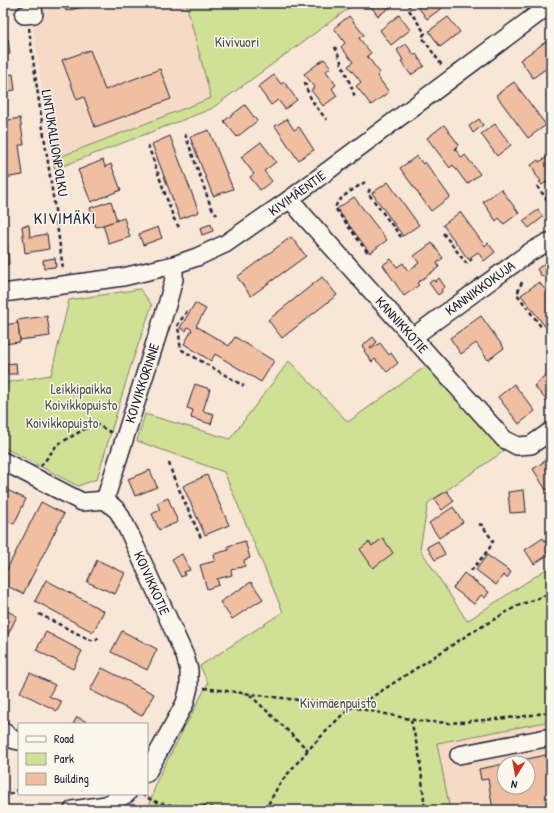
<svg xmlns="http://www.w3.org/2000/svg" width="554" height="813" font-family="'Patrick Hand',sans-serif">
	<rect width="100%" height="100%" fill="#f8e6d6"/>
	<filter id="ink" filterUnits="userSpaceOnUse"><feTurbulence type="fractalNoise" baseFrequency=".025" numOctaves="2"/><feDisplacementMap in="SourceGraphic" scale="8" xChannelSelector="R" yChannelSelector="G"/><feConvolveMatrix kernelMatrix="1 2 1 2 8 2 1 2 1" color-interpolation-filters="sRGB"/></filter>
	<g filter="url(#ink)">
		<!-- built -->
		<g fill="#f6dac6" fill-rule="evenodd">
			<polygon points="38,3 186,3 211,98 52,160 32,20"/>
			<path d="M551,721v89h-101l-13,-67zM504,763h24v24h-24z"/>
		</g>
		<!-- green -->
		<g fill="#d0e195" stroke="#798268">
			<polygon points="186,3 356,3 211,109 55,169 52,160 211,98"/>
			<polygon points="140,289 152,305 131,365 97,479 78,486 3,447 3,383 51,375 69,300"/>
			<polygon points="289,361 348,422 426,366 504,451 428,503 420,549 467,621 551,566 551,721 437,743 450,810 148,810 157,780 208,683 200,666 283,612 224,472 137,441 145,414 230,439"/>
		</g>
		<!-- building -->
		<g fill="#f0bea1" stroke="#22223b">
			<polygon points="64,3 99,3 66,11"/>
			<polygon points="368,3 396,3 378,16"/>
			<polygon points="415,3 447,3 447,4 427,19"/>
			<polygon points="399,15 410,30 391,45 380,30"/>
			<polygon points="349,16 364,35 359,38 371,53 367,56 380,73 377,76 389,92 371,105 356,86 361,82 348,66 353,62 341,47 345,43 334,28"/>
			<polygon points="448,17 460,32 440,47 429,31"/>
			<polygon points="551,38 551,65 533,78 520,60"/>
			<polygon points="8,39 10,54 3,55 3,40"/>
			<polygon points="406,44 414,55 416,54 424,66 411,75 401,61 403,60 397,50"/>
			<polygon points="90,50 105,90 160,69 171,99 95,127 84,97 77,100 62,60"/>
			<polygon points="324,59 331,67 326,71 336,85 332,88 337,96 323,106 311,90 315,87 304,74"/>
			<polygon points="13,74 15,90 3,92 3,76"/>
			<polygon points="274,75 281,84 284,82 297,100 285,109 278,100 271,105 258,87"/>
			<polygon points="514,82 546,125 528,138 496,95"/>
			<polygon points="551,92 551,103 546,96"/>
			<polygon points="245,105 257,121 237,137 224,121"/>
			<polygon points="20,118 24,145 19,145 23,175 3,178 3,121"/>
			<polygon points="287,119 294,130 299,127 314,150 298,160 275,126"/>
			<polygon points="479,119 483,125 473,133 469,126"/>
			<polygon points="495,124 511,145 497,156 481,134"/>
			<polygon points="444,125 459,145 455,149 462,158 465,155 480,174 467,184 453,165 450,168 427,138"/>
			<polygon points="209,130 233,189 213,196 190,137"/>
			<polygon points="170,136 199,212 180,219 152,144"/>
			<polygon points="261,142 276,162 264,171 272,181 260,190 250,177 254,174 241,157"/>
			<polygon points="551,155 551,190 546,182 542,185 539,182 541,181 535,174 536,173 531,165 538,160 539,162"/>
			<polygon points="417,156 423,164 425,162 450,197 431,211 400,168"/>
			<polygon points="103,160 105,167 111,164 121,190 91,202 78,170"/>
			<polygon points="388,182 419,225 403,236 372,193"/>
			<polygon points="501,189 519,213 504,224 499,218 496,221 483,202"/>
			<polygon points="354,197 387,240 370,253 337,209"/>
			<polygon points="111,201 117,221 96,227 90,208"/>
			<polygon points="538,210 543,217 529,228 523,221"/>
			<polygon points="460,212 485,246 488,243 495,252 484,261 478,252 468,259 443,225"/>
			<polygon points="124,218 130,237 109,244 103,225"/>
			<polygon points="211,224 213,231 202,235 200,228"/>
			<polygon points="29,225 30,237 47,234 49,249 25,253 22,226"/>
			<polygon points="158,227 162,238 143,245 139,234"/>
			<polygon points="291,237 306,256 251,296 237,277"/>
			<polygon points="7,243 9,264 3,265 3,244"/>
			<polygon points="432,243 443,258 437,263 439,267 417,283 419,285 404,296 383,265 391,259 397,267 403,263 408,271 419,263 414,256"/>
			<polygon points="55,258 56,267 44,268 43,260"/>
			<polygon points="551,259 551,272 542,277 537,269"/>
			<polygon points="322,277 337,295 282,338 268,320"/>
			<polygon points="439,278 445,287 441,290 442,292 438,295 429,283 433,280 435,282"/>
			<polygon points="539,282 551,297 551,325 547,329 521,295"/>
			<polygon points="195,303 206,309 196,326 229,346 235,337 274,361 261,382 215,354 211,361 184,344 192,330 188,327 186,331 180,328"/>
			<polygon points="47,316 50,336 20,340 17,320"/>
			<polygon points="481,316 504,348 488,360 476,343 461,354 450,338"/>
			<polygon points="18,323 20,342 3,344 3,325"/>
			<polygon points="373,337 377,342 370,348 371,349 380,343 389,355 391,353 398,363 387,372 375,359 372,362 364,351 365,350 362,346"/>
			<polygon points="16,363 17,374 7,374 6,364"/>
			<polygon points="550,372 551,374 551,397 547,401 534,386"/>
			<polygon points="195,384 210,389 203,411 214,414 211,424 191,418 193,410 187,408"/>
			<polygon points="514,384 535,411 519,424 498,397"/>
			<polygon points="551,457 551,487 546,490 533,469"/>
			<polygon points="150,470 157,487 135,496 128,479"/>
			<polygon points="207,475 229,525 205,535 183,486"/>
			<polygon points="3,488 26,499 14,524 3,519"/>
			<polygon points="524,490 526,512 510,513 508,492"/>
			<polygon points="447,491 454,501 442,510 434,499"/>
			<polygon points="168,498 178,522 159,530 152,514 160,510 157,503"/>
			<polygon points="41,502 64,514 23,594 3,584 3,577"/>
			<polygon points="453,507 463,522 439,538 429,523"/>
			<polygon points="383,538 393,553 373,568 360,549 369,542 372,546"/>
			<polygon points="543,538 551,550 551,553 534,564 525,550"/>
			<polygon points="245,541 250,558 244,560 245,566 231,570 232,575 217,579 219,585 207,589 200,565 215,561 214,554 229,550 228,546"/>
			<polygon points="438,541 445,554 435,560 427,547"/>
			<polygon points="182,554 190,570 184,572 185,575 181,577 172,559"/>
			<polygon points="487,555 511,572 507,578 503,575 496,585 476,570"/>
			<polygon points="97,560 125,573 115,594 87,582"/>
			<polygon points="464,573 489,592 485,598 481,595 474,604 453,588"/>
			<polygon points="46,580 104,611 93,632 35,601"/>
			<polygon points="251,582 263,599 232,619 220,602"/>
			<polygon points="3,609 17,616 3,645"/>
			<polygon points="122,631 157,649 147,670 111,652"/>
			<polygon points="46,632 82,651 73,669 36,650"/>
			<polygon points="102,668 154,694 142,716 90,690"/>
			<polygon points="30,673 55,685 49,696 62,702 57,711 20,692"/>
			<polygon points="77,717 91,724 73,724"/>
			<polygon points="551,754 551,810 493,810 488,779 481,780 479,769 504,764 504,787 528,787 528,763 508,763"/>
		</g>
		<g fill="none" stroke-linecap="round" stroke-linejoin="round">
			<!-- minor casing -->
			<g stroke="#22223b" stroke-width="20">
				<g id="minor">
					<polyline points="24,15 34,14 32,3"/>
					<polyline points="290,199 305,217 504,439 517,446 531,445 551,431"/>
					<polyline points="3,293 123,277 174,265 197,257 225,244 290,199 551,4"/>
					<polyline points="413,337 530,252 548,242"/>
					<polyline points="3,461 82,502 105,500 118,511 130,534 185,656 189,670 189,687 185,703 147,773"/>
					<polyline points="105,500 167,305 174,279 174,265"/>
					<polyline points="3,731 14,740 19,741"/>
					<polyline points="459,755 551,737"/>
					<polyline points="73,810 106,805 127,794"/>
				</g>
			</g>
			<!-- path -->
			<g stroke="#22223b" stroke-width="2.5" stroke-dasharray="4 3" stroke-linecap="butt">
				<polyline points="409,3 409,10 425,33 422,37 443,67"/>
				<path d="M29,28c10,81 24,161 34,242"/>
				<polyline points="335,47 353,91 355,98"/>
				<path d="M305,82c3,16 12,26 22,38"/>
				<polyline points="185,134 211,207 217,215"/>
				<polyline points="148,145 174,219 180,229"/>
				<path d="M365,182c-9,6 -27,15 -30,26l33,45"/>
				<polyline points="537,186 551,205"/>
				<polyline points="370,189 368,193 401,237"/>
				<polyline points="443,233 466,263 472,259"/>
				<polyline points="3,276 10,276"/>
				<polyline points="522,282 517,294 542,328"/>
				<path d="M187,311l-10,15c4,8 1,16 5,24l62,36"/>
				<polyline points="169,463 173,476 202,540"/>
				<polyline points="41,466 57,445 88,427 96,424 112,433"/>
				<polyline points="471,571 489,549 493,541 482,525 478,524"/>
				<polyline points="39,614 88,639 95,641 99,637"/>
				<polyline points="204,688 352,707 419,721 449,723 519,717 551,712"/>
				<polyline points="250,695 308,750"/>
				<polyline points="411,720 420,759 425,810"/>
				<path d="M142,794c18,15 45,11 67,13 6,1 12,2 19,3"/>
				<polyline points="3,798 19,789"/>
				<polyline points="265,810 280,783 308,750 342,715 352,707 369,699 469,634 517,606 551,593"/>
			</g>
			<!-- minor -->
			<use href="#minor" stroke="#fbf7ec" stroke-width="17"/>
		</g>
	</g>
	<g text-anchor="middle" stroke-width="3" stroke-linejoin="round" paint-order="stroke">
		<!-- park labels -->
		<g font-size="14" fill="#4e5252" stroke="#fbf7ec">
			<text x="237" y="47">Kivivuori</text>
			<text x="81" y="394">Leikkipaikka<tspan x="81" dy="16">Koivikkopuisto</tspan></text>
			<text x="62" y="428">Koivikkopuisto</text>
			<text x="338" y="708">Kivimäenpuisto</text>
		</g>
		<!-- street labels -->
		<g font-size="14" fill="#22223b" stroke="#fbf7ec">
			<text transform="translate(55 143) rotate(81)" y="5">LINTUKALLIONPOLKU</text>
			<text transform="translate(297 193) rotate(-36)" y="5">KIVIMÄENTIE</text>
			<text transform="translate(480 288) rotate(-36)" y="5">KANNIKKOKUJA</text>
			<text transform="translate(402 325) rotate(48)" y="5">KANNIKKOTIE</text>
			<text transform="translate(142 383) rotate(-72)" y="5">KOIVIKKORINNE</text>
			<text transform="translate(152 583) rotate(66)" y="5">KOIVIKKOTIE</text>
		</g>
		<!-- quarter labels -->
		<g font-size="16" letter-spacing="1" fill="#22223b" stroke="#fbf7ec">
			<text x="65" y="224">KIVIMÄKI</text>
		</g>
	</g>
	<!-- margin -->
	<rect width="554" height="813" fill="none" stroke="#fbf7ec" stroke-width="16"/>
	<rect x="8" y="8" width="538" height="797" fill="none" stroke="#22223b" stroke-width="1.5" filter="url(#ink)"/>
	<!-- legend -->
	<rect x="18" y="723" width="130" height="72" fill="#fbf7ec" stroke="#a4a2a5"/>
	<rect x="26" y="736" width="20" height="6" fill="#fbf7ec" stroke="#a4a2a5"/>
	<text x="54" y="743" font-size="12" fill="#22223b">Road</text>
	<rect x="26" y="753" width="20" height="12" fill="#d0e195" stroke="#a4a2a5"/>
	<text x="54" y="763" font-size="12" fill="#22223b">Park</text>
	<rect x="26" y="773" width="20" height="12" fill="#f0bea1" stroke="#a4a2a5"/>
	<text x="54" y="783" font-size="12" fill="#22223b">Building</text>
	<!-- north arrow -->
	<g transform="translate(516 775) rotate(191)"><circle r="19" fill="#fbf7ec" stroke="#a4a2a5"/>
	<path d="M0-3L7 15L0 10L-7 15Z" fill="#c8321e"/>
	<text y="-6" font-size="11" font-weight="bold" text-anchor="middle" fill="#22223b">N</text>
	</g>
</svg>
